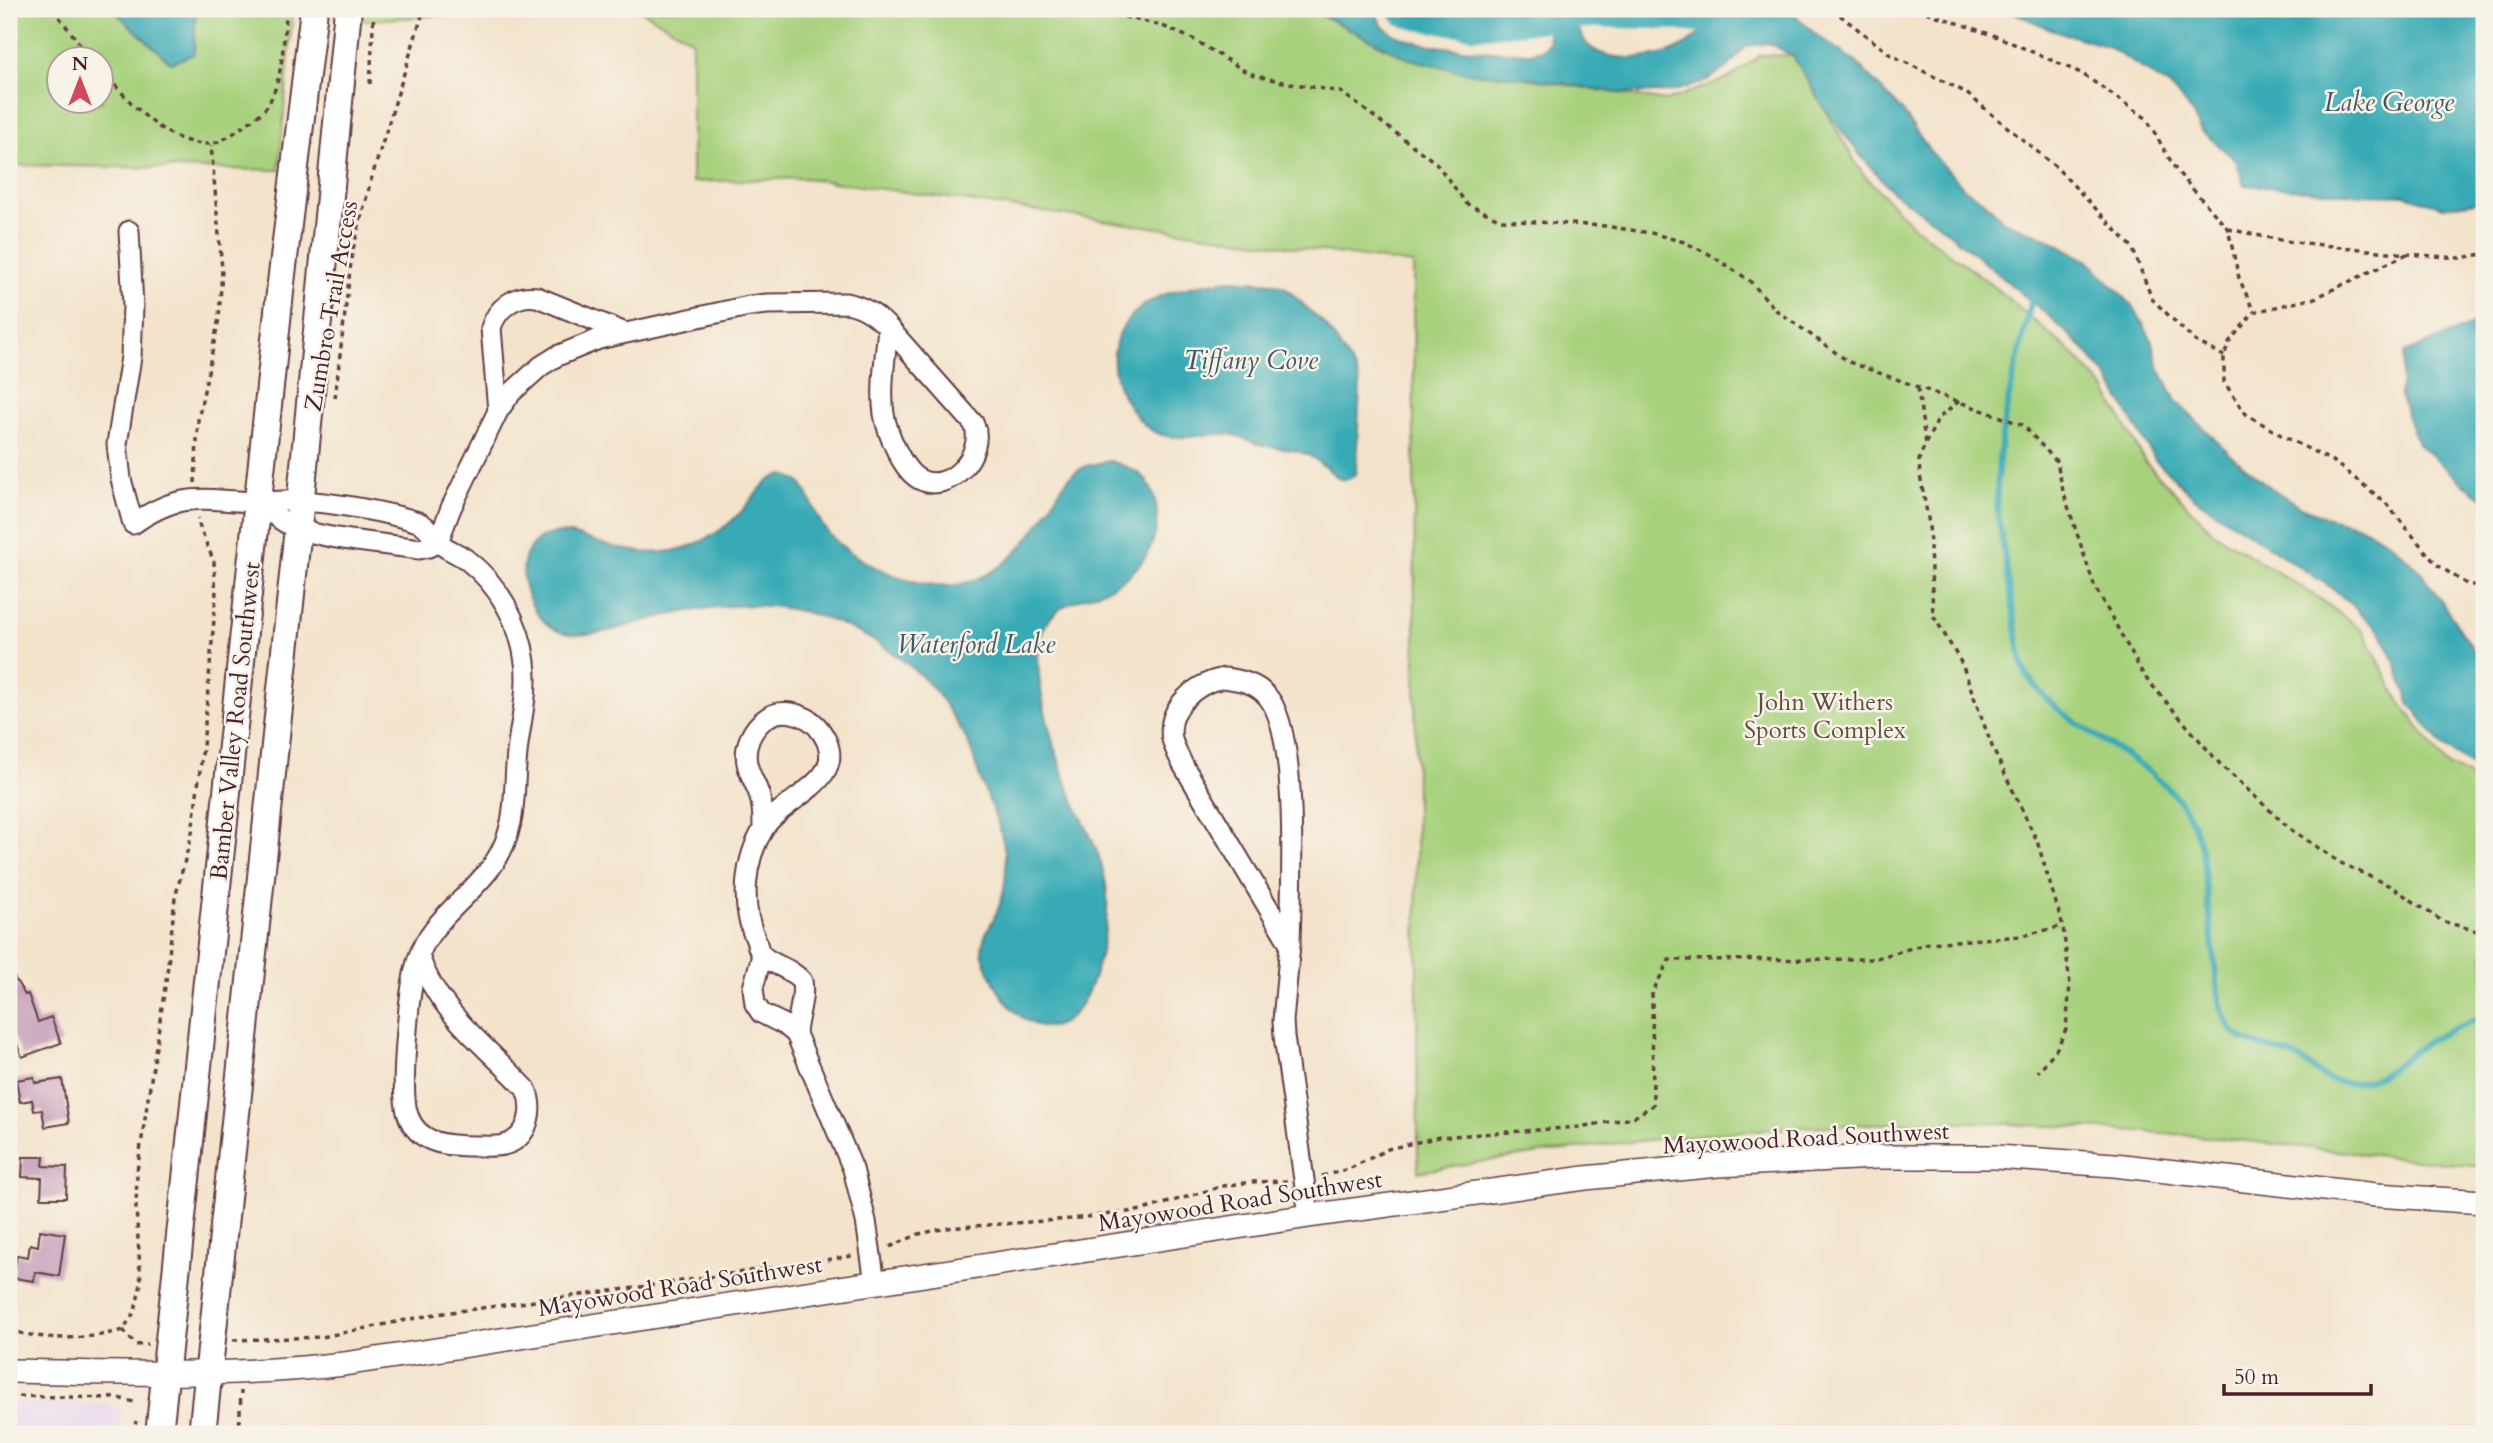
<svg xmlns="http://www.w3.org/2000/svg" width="2493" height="1443" font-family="Cardo,serif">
	<rect width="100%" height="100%" fill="#f7f3e8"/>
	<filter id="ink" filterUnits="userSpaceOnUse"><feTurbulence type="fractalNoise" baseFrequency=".0143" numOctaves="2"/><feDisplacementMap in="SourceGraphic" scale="14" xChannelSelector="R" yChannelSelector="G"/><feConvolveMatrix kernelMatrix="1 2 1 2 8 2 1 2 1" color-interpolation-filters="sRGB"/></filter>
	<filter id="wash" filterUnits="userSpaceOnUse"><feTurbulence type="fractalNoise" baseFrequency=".00686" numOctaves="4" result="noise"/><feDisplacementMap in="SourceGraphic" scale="28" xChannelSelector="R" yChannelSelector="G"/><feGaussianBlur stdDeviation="1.57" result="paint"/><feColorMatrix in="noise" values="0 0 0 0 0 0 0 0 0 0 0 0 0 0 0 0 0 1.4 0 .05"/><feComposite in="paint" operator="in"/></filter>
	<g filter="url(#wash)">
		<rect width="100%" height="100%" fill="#f3e3cb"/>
		<!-- built -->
		<polygon fill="#e6d2f0" points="9,1402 107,1404 123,1412 119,1434 9,1434"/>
		<!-- green -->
		<g fill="#a8d17d" stroke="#797854" stroke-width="2" fill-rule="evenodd">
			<path d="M9,9h284l-14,161 -270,-5zM60,60h42v42h-42z"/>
			<path d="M361,9h944l20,8 84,42 257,42 63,-23 32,-23 32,1 69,117 51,53 74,55 83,70 34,36 42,76 68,70 105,65 44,33 37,71 45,61 39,22v382c-144,-15 -289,-35 -434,-41 -28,-1 -57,-4 -86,-4 -183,1 -365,19 -546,50l-5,-908 -608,-86 -113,4v-142l-52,-30h-114l-168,11z"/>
		</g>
		<!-- water -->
		<g fill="#39aab5" stroke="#426470" stroke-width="2">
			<polygon points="112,9 196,9 194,54 171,63"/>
			<path d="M1310,9h66c1,4 2,11 5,15 20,27 118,27 150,29l11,-3 7,-8 -4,-33h29c2,12 4,25 13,35 18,20 71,16 93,4 12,-6 24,-18 34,-27l-16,-12h91l26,25 41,28 47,50 27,39 35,38 21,14 17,18 48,19 37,21 46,46 17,32 8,28 17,34 57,56 35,29 31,20 26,11 34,9 32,17 31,30 62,92v108l-42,-28 -33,-43 -14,-41 -15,-30 -45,-41 -139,-91 -41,-39 -48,-84 -23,-27 -34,-32 -113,-94 -44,-31 -32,-36 -39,-51 -29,-49 -24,-13 -23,3 -17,20 -27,17 -32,9 -53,1 -85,-15 -63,-5 -60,-14z"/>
			<polygon points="2005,9 2484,9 2484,201 2443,207 2405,195 2357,194 2244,185 2236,160 2202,131 2187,105 2169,86 2109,47 2053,30"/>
			<path d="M1231,280l41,3 14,5 41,39 29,44 4,13 -4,88c-4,7 -8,8 -16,7 -11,-8 -22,-20 -34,-25 -15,-7 -32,-5 -47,-10 -9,-2 -16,-7 -25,-9 -35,-6 -67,17 -95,-16 -37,-42 -36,-96 20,-122 22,-10 48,-14 72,-17z"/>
			<polygon points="2484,320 2484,498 2473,492 2418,444 2400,396 2405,353"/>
			<path d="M1110,461c26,8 41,15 46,44 6,36 -15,68 -48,83 -25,12 -52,13 -65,42 -17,39 16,140 34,178 13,27 28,55 30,86 3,39 -21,168 -84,124 -13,-9 -22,-22 -29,-36 -4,-8 -11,-22 -12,-32 0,-11 7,-22 12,-32 10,-20 14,-44 11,-67 -4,-23 -13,-44 -22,-65 -6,-14 -9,-30 -15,-44 -7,-13 -16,-26 -24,-39 -17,-26 -42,-45 -68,-61 -72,-42 -130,-44 -211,-26 -32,6 -68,24 -101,17 -38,-9 -61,-84 -16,-98 18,-6 38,4 55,9 31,9 60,13 90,1 18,-7 34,-18 47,-32 11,-11 26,-37 42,-38 7,0 16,5 20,10 9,12 13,29 21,41 24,35 91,64 132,59 46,-7 72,-41 95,-78 7,-12 15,-28 27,-36 10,-7 22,-8 33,-10z"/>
		</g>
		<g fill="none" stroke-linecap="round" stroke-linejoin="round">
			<!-- stream -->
			<path stroke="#39aab5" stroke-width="6" d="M2033,294c-16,71 -38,141 -36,214l22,140c2,7 3,15 5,21 5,12 15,22 23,30 40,39 111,65 139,112 8,13 12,26 16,40l16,142c9,45 20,46 60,58 8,3 19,5 25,10 15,11 17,17 37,21 36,7 58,-21 85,-39 19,-11 39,-19 59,-27"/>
			<!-- river -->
			<polyline stroke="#39aab5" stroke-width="35" points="1406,9 1419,13 1475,21 1596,10 1670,12 1728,20 1770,9"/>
		</g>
		<g id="blocks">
			<!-- building -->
			<g fill="#c196b7">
				<polygon points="9,969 25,995 28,994 38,1022 51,1017 61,1043 22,1057 14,1036 9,1038"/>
				<polygon points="34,1077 35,1083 62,1079 69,1123 45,1127 42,1110 34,1111 32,1100 20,1102 16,1080"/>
				<polygon points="23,1157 44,1157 43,1166 67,1167 66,1198 41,1198 42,1178 22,1177"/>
				<polygon points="40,1230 65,1234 59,1276 35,1272 34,1281 13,1278 17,1255 28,1257 30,1244 38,1246"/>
			</g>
		</g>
	</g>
	<g filter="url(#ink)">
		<use href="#blocks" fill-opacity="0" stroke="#633c43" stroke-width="2"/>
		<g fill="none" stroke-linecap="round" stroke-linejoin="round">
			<!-- minor casing -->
			<g stroke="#633c43" stroke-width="23">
				<g id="minor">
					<path d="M129,231l4,75 -2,51 -14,87 4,35 12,45c50,-35 71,-23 126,-22 13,0 27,-2 40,-1 32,1 88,11 119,21 11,4 12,12 20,20 7,7 20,11 29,18 31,24 53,62 58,102 4,31 -5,61 -8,91 -4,40 1,75 -23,110 -18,27 -47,46 -65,73 -14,20 -17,47 -20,71 -2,25 -9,86 -1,108 10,30 41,31 67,31 9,0 20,1 29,-1 26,-7 30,-36 22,-56 -38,-42 -89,-77 -107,-133"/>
					<path d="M498,411l-7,-83c6,-20 24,-34 46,-31l86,35"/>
					<path d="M258,502c13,10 25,22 41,27 36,12 82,14 120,20l10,-2 9,-5"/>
					<path d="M438,542l13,-34 47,-97 13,-18 30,-27 16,-10 42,-17 150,-33 18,-2 79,-1c17,3 29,11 42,24l86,97c12,29 -25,72 -55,55 -17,-9 -32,-47 -35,-65 -4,-26 2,-61 4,-87"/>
					<path d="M1224,678c16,2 32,5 43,18 33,36 24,197 23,248l-107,-179c-4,-8 -9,-17 -11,-26 -6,-31 24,-56 52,-61z"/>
					<path d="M763,829c0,-11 0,-22 -3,-32 -3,-11 -9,-19 -12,-30 -6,-19 4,-40 20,-50 11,-7 25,-5 36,0 10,4 17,13 22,23 20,42 -44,58 -62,88 -20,32 -24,78 -8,112 1,4 3,12 6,15 11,11 28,12 40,26 3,18 -5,35 -6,53l57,135 13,52 9,62"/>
					<polyline points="1290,944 1283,1021 1284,1036 1309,1216"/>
					<polyline points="762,955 753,988 755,1004 761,1013 785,1025 796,1034"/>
				</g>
			</g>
			<!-- tertiary casing -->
			<g stroke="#633c43" stroke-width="26">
				<path id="tertiary" d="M9,1371c111,2 224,6 335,-7l965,-148 276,-38 133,-13 157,-8h121l118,8 262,30 108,7"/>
			</g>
			<!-- secondary casing -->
			<g stroke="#633c43" stroke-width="30">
				<g id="secondary">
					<polyline points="159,1434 281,283 314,9"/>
					<polyline points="202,1434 298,528 348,9"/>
				</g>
			</g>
			<!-- path -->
			<g stroke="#633c43" stroke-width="3.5" stroke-dasharray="5 5" stroke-linecap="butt">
				<polyline points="53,9 92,60"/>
				<polyline points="985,9 1024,14 1062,11 1094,12 1135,19 1165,27 1193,39 1248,73 1278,81 1341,92 1436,163 1467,204 1501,220 1605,226 1651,233 1684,242 1709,254 1749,280 1776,310 1849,362 2023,425 2057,462 2063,491 2094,585 2144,676 2220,764 2290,829 2341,863 2392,887 2442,921 2484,933"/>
				<polyline points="1832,9 1891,55 1965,92 2057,168 2132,247 2152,299 2195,341 2224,356"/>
				<polyline points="1917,9 1998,37 2081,73 2146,118 2176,170 2228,229 2239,278 2254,312"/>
				<path d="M102,70c27,31 61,74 106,74 11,0 25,-10 33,-16 9,-7 23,-15 28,-25 15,-28 14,-64 18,-94"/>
				<polyline points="370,84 374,9"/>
				<polyline points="2228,229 2285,241 2407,254 2459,258 2484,254"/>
				<polyline points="2407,254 2315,298 2254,312 2229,342 2224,356 2224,382 2246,414 2281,435 2334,462 2385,502 2436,564 2468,585 2484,585"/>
				<polyline points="1918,388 1925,442"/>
				<polyline points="335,398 352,253 371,180 424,9"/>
				<polyline points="1959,401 1939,418 1925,444 1919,460 1920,475 1929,524 1933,615 1962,664 1993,749 2037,841 2063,926 2070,985 2066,1029 2057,1048 2038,1072"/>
				<polyline points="195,483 198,420 219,318 222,269 211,145"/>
				<polyline points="1322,1176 1349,1169 1388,1149 1439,1137 1579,1127 1633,1118 1653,1105 1652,993 1669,960 1873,959 1929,943 2021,936 2063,926"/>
				<polyline points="890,1247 919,1234 946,1228 1071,1219 1143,1210 1223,1186 1252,1182 1287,1181"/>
				<path d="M9,1330c37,11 77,10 114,0l12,-19 6,-27 -5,-76 1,-37 30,-197 8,-76 17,-65 11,-86 13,-151 -2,-34 -14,-34 -2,-10"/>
				<polyline points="123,1330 136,1345 148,1344"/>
				<polyline points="233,1340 322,1337 436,1314 634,1288 852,1256"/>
				<polyline points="9,1396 118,1398 138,1403"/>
				<polyline points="133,1434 136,1421"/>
				<polyline points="239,1434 241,1391"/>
			</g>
			<!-- minor -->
			<use href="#minor" stroke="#fff" stroke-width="19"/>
			<!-- tertiary -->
			<use href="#tertiary" stroke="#fff" stroke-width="23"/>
			<!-- secondary -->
			<use href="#secondary" stroke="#fff" stroke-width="26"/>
		</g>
	</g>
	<g text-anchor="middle" stroke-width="5" stroke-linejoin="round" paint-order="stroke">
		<!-- street labels -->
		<g font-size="24" fill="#4a1f2b" stroke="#f7f3e8">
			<text transform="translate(331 306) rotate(-80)" y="8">Zumbro Trail Access</text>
			<text transform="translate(235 721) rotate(-84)" y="8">Bamber Valley Road Southwest</text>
			<text transform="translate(1806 1138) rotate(-3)" y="8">Mayowood Road Southwest</text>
			<text transform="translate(1240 1201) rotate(-9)" y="8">Mayowood Road Southwest</text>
			<text transform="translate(680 1286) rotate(-9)" y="8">Mayowood Road Southwest</text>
		</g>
		<!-- park labels -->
		<g font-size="24" fill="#624c40" stroke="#f7f3e8">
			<text x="1825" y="710">John Withers<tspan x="1825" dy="28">Sports Complex</tspan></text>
		</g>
		<!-- water labels -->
		<g font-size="26" font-style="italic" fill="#435762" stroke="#f7f3e8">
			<text x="2389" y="111">Lake George</text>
			<text x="1251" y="369">Tiffany Cove</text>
			<text x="976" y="653">Waterford Lake</text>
		</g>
	</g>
	<!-- margin -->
	<rect width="2493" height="1443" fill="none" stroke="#f7f3e8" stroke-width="35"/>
	<!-- north arrow -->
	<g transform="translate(80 80)"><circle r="33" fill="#f7f3e8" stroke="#b29e9c" stroke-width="2"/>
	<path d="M0-5L12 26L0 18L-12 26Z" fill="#d1495b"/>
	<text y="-10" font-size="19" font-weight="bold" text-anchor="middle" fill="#4a1f2b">N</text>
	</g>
	<!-- scale -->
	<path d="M2224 1384v10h147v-10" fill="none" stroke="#4a1f2b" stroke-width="3.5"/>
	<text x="2234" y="1384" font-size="21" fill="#4a1f2b" stroke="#f7f3e8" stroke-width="5" paint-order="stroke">50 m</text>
</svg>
